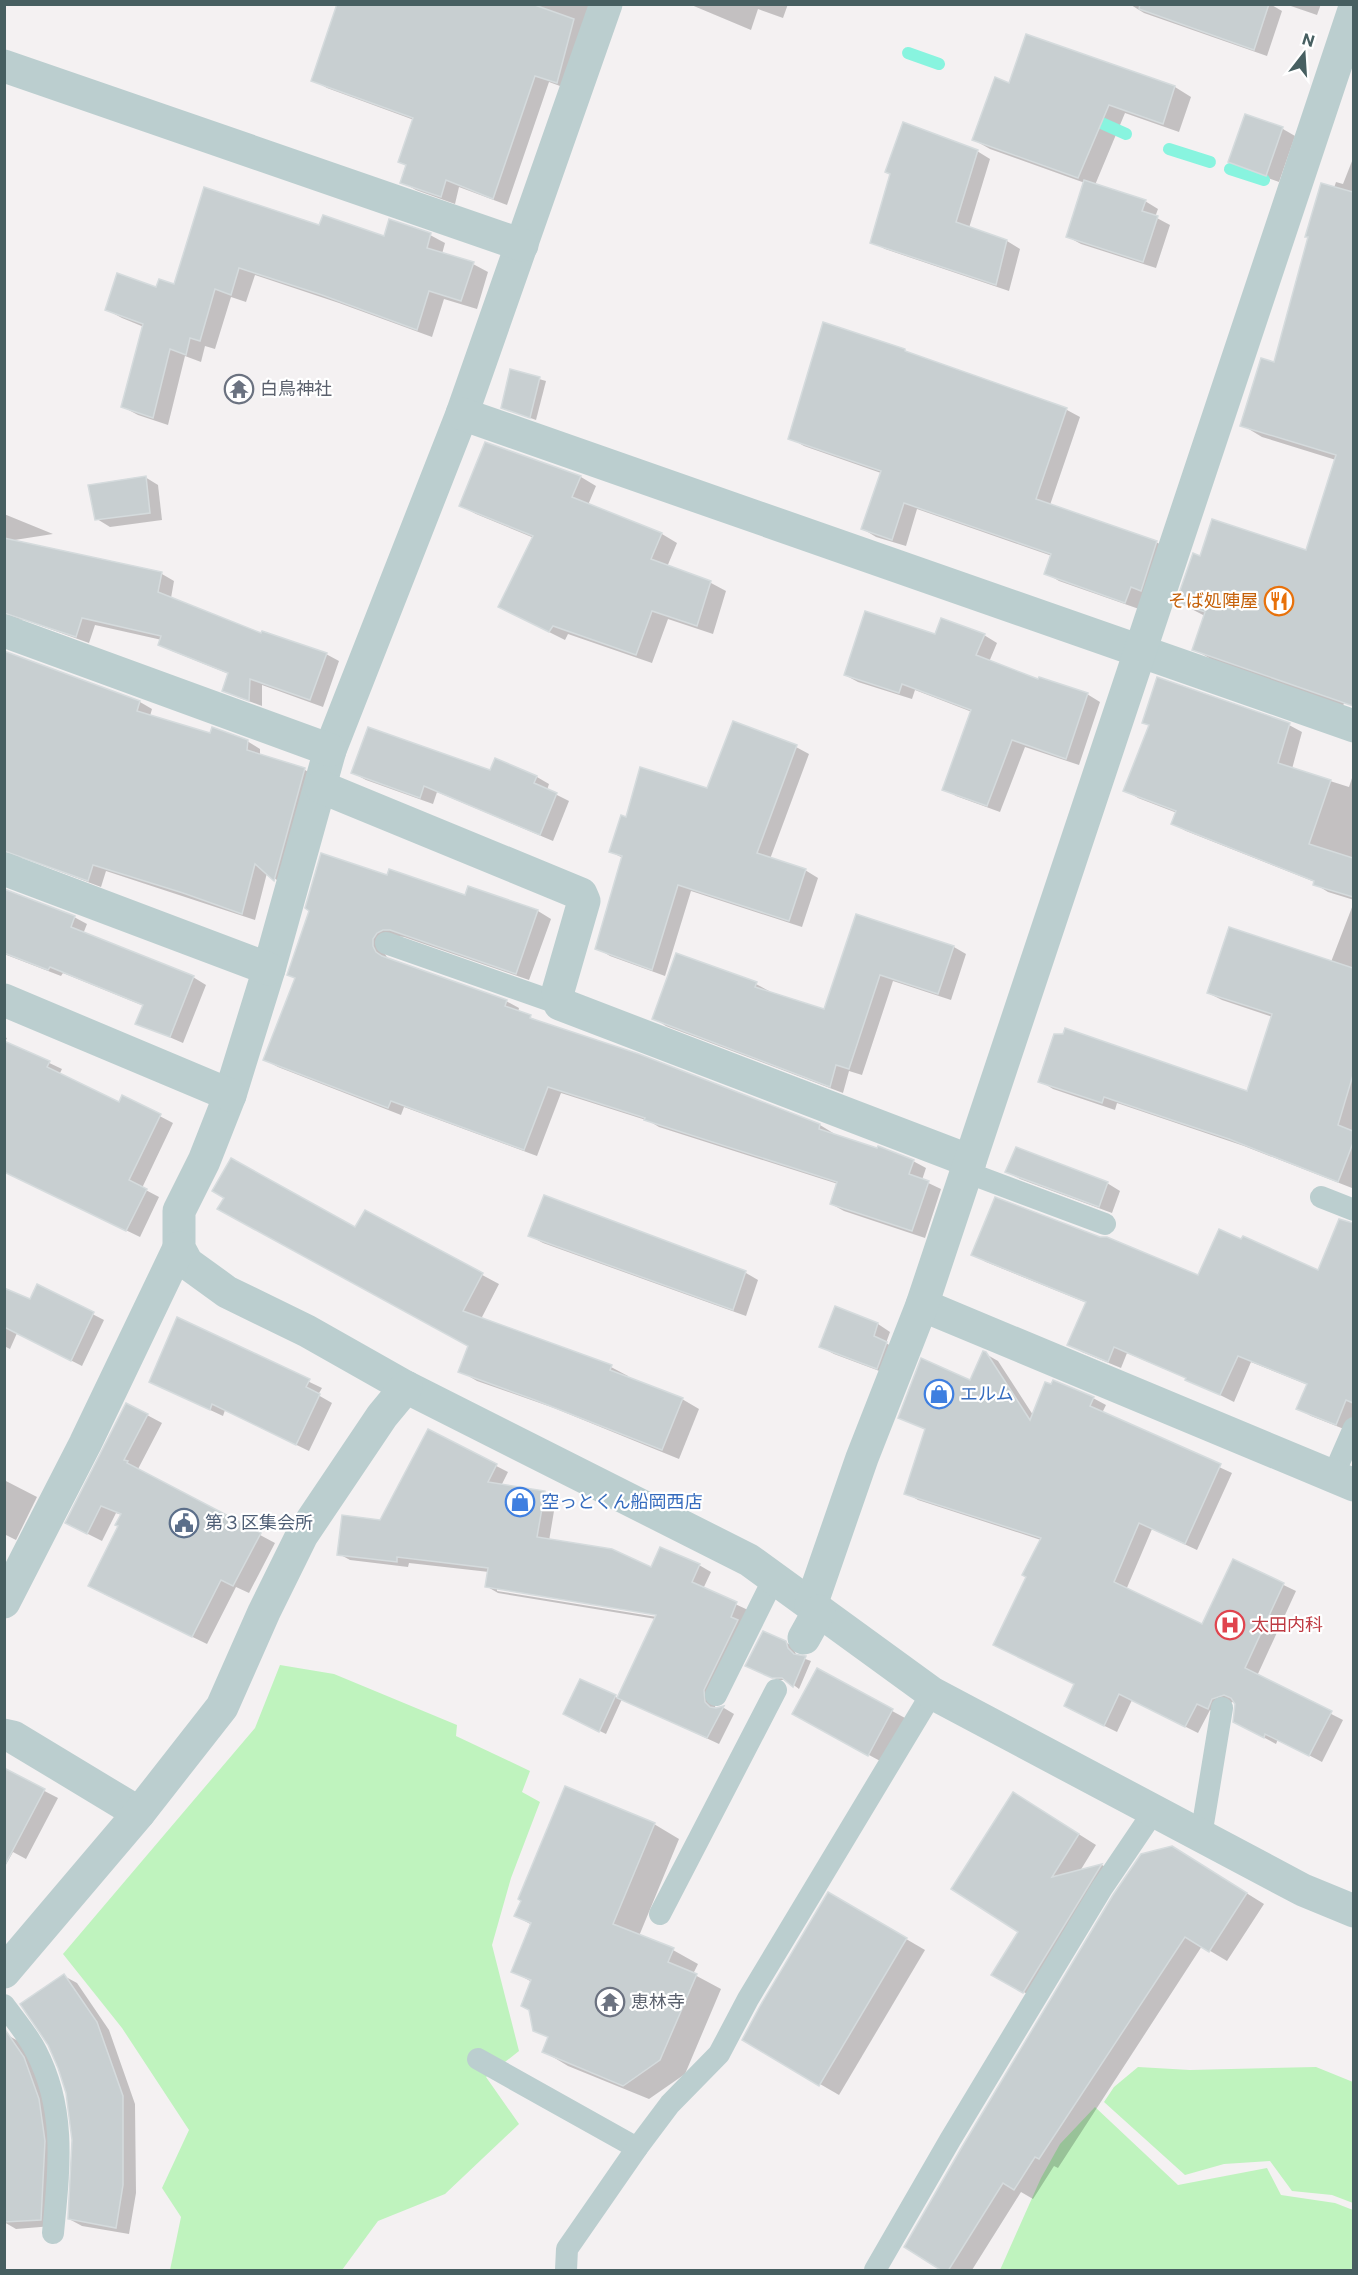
<svg xmlns="http://www.w3.org/2000/svg" width="1358" height="2275" font-family="Commissioner,'Noto Sans JP',sans-serif">
	<rect width="100%" height="100%" fill="#f4f1f2"/>
	<!-- green -->
	<g fill="#bff3be">
		<polygon points="280,1665 334,1674 457,1725 456,1736 530,1771 522,1792 540,1802 511,1878 492,1945 519,2051 486,2077 519,2124 445,2194 378,2221 342,2270 170,2270 181,2217 162,2188 189,2130 122,2028 63,1954 255,1728"/>
		<polygon points="1138,2067 1190,2070 1316,2067 1353,2082 1353,2203 1332,2195 1292,2191 1270,2161 1224,2164 1185,2175 1104,2102 1114,2087"/>
		<polygon points="1095,2107 1178,2185 1267,2168 1281,2195 1335,2203 1353,2210 1353,2270 1000,2270 1041,2178 1060,2144"/>
	</g>
	<!-- shadow -->
	<g fill="#0003" fill-rule="evenodd">
		<polygon points="338,4 597,4 571,90 549,82 507,205 459,187 455,204 416,190 402,182 407,165 414,120 327,88 313,80"/>
		<polygon points="689,4 788,4 783,18 758,9 751,30"/>
		<polygon points="1270,4 1282,11 1267,56 1144,13 1131,5"/>
		<polygon points="1285,4 1321,4 1317,15"/>
		<polygon points="1027,36 1175,87 1191,97 1179,132 1125,113 1095,185 1145,201 1158,209 1155,217 1170,225 1156,268 1081,244 1068,237 1085,183 990,149 974,140 1010,84"/>
		<polygon points="1246,116 1283,129 1295,136 1279,182 1243,169 1230,161"/>
		<polygon points="977,151 990,159 969,228 1007,241 1020,249 1009,291 885,249 872,242"/>
		<polygon points="1354,156 1354,674 1343,706 1214,661 1194,649 1205,616 1178,602 1201,558 1307,552 1336,460 1262,437 1242,425 1275,364 1336,182 1343,184"/>
		<polygon points="320,227 385,238 430,235 445,243 442,254 473,264 488,272 477,309 444,299 432,337 339,303 255,275 246,302 231,297 215,349 205,346 201,362 185,356 168,425 138,415 123,407 144,327 122,318 107,310 157,289 175,286"/>
		<polygon points="905,351 915,357 1067,410 1080,417 1050,505 1156,542 1170,550 1139,609 1059,581 1046,573 1052,556 917,509 906,546 876,537 863,529 881,473 804,446 790,438"/>
		<polygon points="511,371 546,381 536,420 508,410"/>
		<polygon points="145,477 158,485 162,520 110,527 97,519"/>
		<polygon points="581,477 596,486 588,505 662,534 677,543 667,567 711,583 726,591 713,634 668,619 652,663 568,634 565,640 515,615 534,538 476,514 461,506"/>
		<polygon points="4,514 53,534 8,541 162,574 174,581 171,598 262,635 326,654 339,661 323,707 262,685 262,706 237,697 224,690 229,674 172,651 160,644 162,640 95,625 89,643 25,620 15,619 4,624"/>
		<polygon points="984,635 997,643 989,662 1039,681 1087,694 1100,702 1079,765 1025,747 1000,812 956,796 944,789 972,712 915,690 912,699 858,682 845,675 936,636"/>
		<polygon points="4,653 140,702 152,709 150,716 211,735 247,741 260,749 260,755 305,770 317,777 287,887 267,873 255,920 106,871 101,887 24,858 14,857 5,862"/>
		<polygon points="1144,722 1289,725 1302,732 1292,769 1349,787 1354,772 1354,900 1328,892 1315,884 1315,882 1186,831 1173,824 1177,813 1138,798 1125,790 1150,726"/>
		<polygon points="734,723 796,747 809,754 770,859 805,870 818,878 802,927 691,891 665,976 610,956 597,948 623,858 611,852 627,818 708,790"/>
		<polygon points="496,760 537,777 549,784 547,790 569,801 553,841 437,792 433,804 366,780 353,773 491,772"/>
		<polygon points="388,876 466,897 469,888 538,911 551,919 529,980 404,937 396,936 385,954 388,959 506,1001 519,1008 518,1012 543,1023 820,1125 833,1133 832,1135 913,1161 926,1168 922,1180 941,1189 925,1238 844,1211 831,1204 838,1184 659,1127 649,1121 561,1093 537,1156 404,1107 401,1115 278,1067 265,1060"/>
		<polygon points="4,891 74,917 87,924 83,934 193,977 206,985 183,1043 137,1023 144,1006 63,973 61,976 4,954"/>
		<polygon points="1354,902 1354,1184 1352,1188 1244,1146 1117,1103 1115,1110 1053,1089 1040,1081 1248,1093 1273,1017 1222,1000 1208,993 1331,962"/>
		<polygon points="857,915 954,947 966,954 951,1000 893,981 862,1075 849,1071 843,1093 666,1026 654,1018 756,984 769,991 768,993 825,1011"/>
		<polygon points="4,1037 7,1038 5,1042 62,1069 59,1075 119,1104 123,1097 173,1123 142,1188 159,1197 140,1237 4,1171"/>
		<polygon points="1007,1172 1107,1183 1120,1191 1112,1213 1020,1179"/>
		<polygon points="365,1212 499,1284 481,1319 611,1367 628,1376 627,1378 682,1399 699,1409 679,1459 554,1408 477,1381 460,1371 469,1346 356,1229"/>
		<polygon points="1336,1230 1354,1237 1354,1433 1311,1416 1298,1409 1308,1385 1251,1362 1234,1402 1188,1379 1127,1353 1121,1368 1082,1352 1069,1345 1087,1303 986,1262 973,1255 1199,1277 1318,1272"/>
		<polygon points="530,1236 703,1258 746,1273 758,1280 746,1316 543,1243"/>
		<polygon points="38,1286 104,1320 82,1366 17,1333 10,1349 4,1346 4,1290 31,1301"/>
		<polygon points="836,1308 878,1324 890,1332 886,1343 899,1351 890,1375 834,1354 821,1347"/>
		<polygon points="178,1319 322,1388 318,1395 332,1403 309,1451 225,1410 223,1416 163,1388"/>
		<polygon points="984,1353 998,1361 1033,1415 1093,1398 1106,1405 1102,1413 1232,1473 1197,1550 1152,1529 1126,1590 1203,1627 1234,1561 1296,1591 1257,1676 1343,1720 1322,1762 1278,1739 1276,1744 1248,1729 1235,1701 1224,1706 1221,1715 1210,1710 1198,1733 1132,1700 1117,1732 1078,1713 1076,1685 994,1645 1027,1576 1041,1540 918,1500 906,1493 926,1430 900,1417 971,1382"/>
		<polygon points="147,1415 162,1423 138,1469 142,1472 275,1543 249,1593 236,1587 207,1644 104,1594 122,1515 116,1513 102,1541 82,1531"/>
		<path d="M428,1431l80,41 -7,14 43,6 12,7 -7,42 103,28 47,-4 12,7 -8,17 45,21 -34,92 2,8 8,-2 10,6 -15,30 -97,-45 -16,35 -35,-17 9,-36 38,17 38,-79 -158,-26 -12,-7 3,-14 -80,-9 -1,4 -58,-7 -11,-6 42,-32zM497,1587l167,28 -1,3 -166,-27z"/>
		<polygon points="4,1480 37,1497 16,1540 4,1534"/>
		<polygon points="785,1642 792,1646 797,1656 811,1661 799,1689 787,1680 779,1680 753,1669"/>
		<polygon points="817,1670 905,1718 882,1762 806,1721"/>
		<polygon points="4,1770 58,1798 26,1859 13,1852 4,1868"/>
		<polygon points="1031,1804 1096,1845 1080,1871 1102,1865 1119,1875 1041,2002 993,1974 1020,1931"/>
		<polygon points="654,1824 679,1839 639,1936 673,1950 698,1964 693,1974 721,1989 685,2074 649,2099 568,2066 543,2051 549,2038 535,2030 532,1982 512,1971 532,1925 516,1916"/>
		<polygon points="1190,1858 1264,1904 1227,1961 1202,1946 1058,2168 1054,2166 1033,2199 1021,2192 972,2270 945,2270"/>
		<polygon points="829,1894 925,1950 839,2095 744,2040"/>
		<polygon points="64,1976 77,1983 109,2030 135,2104 136,2193 129,2234 82,2226 69,2219 73,2163 71,2115 60,2068"/>
		<polygon points="9,2036 22,2043 46,2087 53,2226 16,2229 4,2222"/>
	</g>
	<g fill="none" stroke-linecap="round" stroke-linejoin="round">
		<!-- stream -->
		<g stroke="#88f4df" stroke-width="12">
			<polyline points="908,53 939,64"/>
			<polyline points="1088,117 1126,134"/>
			<polyline points="1169,149 1210,162"/>
			<polyline points="1230,169 1264,180"/>
		</g>
	</g>
	<!-- building -->
	<g fill="#c8cfd1" stroke="#d5dbdd" stroke-width="1.5">
		<polygon points="337,4 532,4 574,19 557,83 535,76 493,199 446,180 441,197 400,183 406,165 398,162 413,118 311,81"/>
		<polygon points="1140,4 1269,4 1254,50 1139,9"/>
		<polygon points="1026,34 1175,86 1163,124 1109,105 1078,178 972,140 995,77 1009,83"/>
		<polygon points="1245,114 1283,127 1266,176 1228,162"/>
		<polygon points="903,122 978,150 956,222 1007,240 996,285 870,243 890,174 885,172"/>
		<polygon points="1084,180 1146,200 1142,211 1158,216 1143,262 1066,237"/>
		<polygon points="1321,183 1353,192 1353,706 1192,650 1205,612 1176,602 1193,553 1200,556 1212,519 1306,550 1336,455 1240,426 1261,358 1274,362 1308,237 1305,237"/>
		<polygon points="204,187 319,225 323,215 384,236 389,219 431,233 427,248 474,262 461,301 429,291 417,330 322,295 239,268 231,295 215,289 200,341 190,338 186,355 170,349 153,418 121,407 143,324 105,310 117,273 156,287 159,279 174,284"/>
		<polygon points="823,322 905,349 905,351 1067,408 1036,499 1157,541 1141,591 1131,587 1125,603 1044,574 1051,554 904,503 892,540 861,529 881,471 788,439"/>
		<polygon points="510,369 540,377 530,418 501,408"/>
		<polygon points="485,442 581,476 572,497 662,533 651,559 711,581 697,626 652,611 636,655 553,626 549,632 498,607 533,536 459,506"/>
		<polygon points="146,476 150,513 95,520 88,485"/>
		<polygon points="4,538 162,572 158,592 261,633 262,631 327,653 310,700 250,679 249,701 222,691 228,673 158,645 161,636 82,618 76,637 4,613"/>
		<polygon points="865,611 935,634 941,618 985,634 976,655 1038,679 1039,677 1088,693 1066,759 1012,740 987,806 942,790 971,710 902,684 899,693 844,675"/>
		<polygon points="4,651 140,701 137,711 210,733 212,727 248,740 247,750 305,768 274,881 255,864 242,914 183,893 93,865 88,881 4,851"/>
		<polygon points="1157,677 1290,723 1278,763 1331,780 1309,844 1353,858 1353,897 1313,885 1314,881 1171,824 1176,811 1123,791 1149,725 1142,723"/>
		<polygon points="733,721 797,745 757,853 806,869 789,921 678,885 652,970 595,949 622,856 609,852 621,815 626,817 640,767 707,788"/>
		<polygon points="368,727 490,770 495,758 537,776 534,783 557,793 540,835 424,786 420,798 351,773"/>
		<polygon points="321,853 387,875 389,869 465,895 468,886 538,910 516,974 390,930 383,930 377,933 373,939 373,946 376,952 382,956 507,1000 505,1006 531,1015 530,1018 639,1054 820,1124 819,1129 877,1148 878,1146 914,1160 909,1174 929,1181 912,1231 830,1204 837,1182 644,1120 645,1118 548,1087 524,1150 391,1101 388,1108 263,1060 295,978 287,975 309,911 305,908"/>
		<polygon points="4,889 75,916 71,927 194,976 170,1037 135,1024 143,1005 50,967 48,970 4,953"/>
		<polygon points="856,914 954,946 938,994 880,975 849,1069 836,1065 830,1087 652,1019 676,953 757,982 755,987 824,1009"/>
		<polygon points="1229,927 1353,968 1353,1075 1338,1125 1353,1131 1353,1143 1338,1182 1229,1139 1172,1120 1104,1097 1102,1103 1038,1082 1054,1034 1063,1034 1065,1028 1247,1091 1272,1014 1207,993"/>
		<polygon points="4,1041 50,1061 47,1067 119,1102 122,1095 161,1114 129,1180 147,1189 126,1231 4,1172"/>
		<polygon points="1016,1147 1108,1182 1099,1207 1005,1172"/>
		<polygon points="231,1158 355,1227 365,1210 483,1273 463,1311 612,1365 610,1370 683,1398 662,1450 535,1400 458,1372 468,1346 217,1209 224,1198 212,1191"/>
		<polygon points="544,1195 746,1271 733,1310 528,1236"/>
		<polygon points="995,1197 1100,1237 1107,1237 1198,1275 1219,1229 1241,1239 1243,1236 1318,1270 1339,1219 1353,1223 1353,1403 1346,1400 1336,1425 1296,1409 1307,1384 1238,1356 1220,1395 1185,1380 1186,1378 1114,1347 1108,1362 1067,1345 1086,1302 971,1255"/>
		<polygon points="37,1284 94,1312 71,1361 4,1327 4,1288 30,1299"/>
		<polygon points="835,1306 878,1323 874,1336 887,1342 877,1369 819,1347"/>
		<polygon points="177,1317 310,1379 306,1387 320,1394 296,1445 212,1404 210,1410 149,1382"/>
		<polygon points="983,1351 986,1352 1030,1420 1045,1382 1051,1384 1053,1380 1094,1397 1090,1406 1221,1464 1185,1544 1139,1523 1114,1582 1202,1624 1233,1559 1284,1583 1245,1668 1332,1711 1309,1756 1265,1734 1264,1738 1233,1722 1235,1704 1231,1698 1224,1695 1212,1699 1208,1709 1197,1704 1185,1727 1119,1694 1104,1726 1064,1706 1074,1684 993,1645 1026,1577 1022,1575 1041,1538 904,1494 925,1429 898,1418 921,1358 970,1380"/>
		<polygon points="126,1403 148,1414 124,1460 128,1461 127,1463 261,1533 233,1586 221,1580 192,1637 88,1586 118,1526 115,1525 121,1514 101,1506 87,1534 65,1523"/>
		<polygon points="428,1429 497,1464 488,1482 545,1491 537,1537 612,1549 651,1567 660,1547 700,1564 692,1582 737,1602 731,1617 738,1620 704,1690 705,1702 710,1707 716,1708 724,1706 707,1738 617,1698 656,1615 485,1587 488,1568 397,1557 397,1562 337,1555 342,1515 380,1520"/>
		<polygon points="763,1631 786,1641 788,1648 794,1654 806,1656 793,1687 782,1678 772,1678 745,1666"/>
		<polygon points="817,1668 893,1709 868,1756 792,1714"/>
		<polygon points="580,1679 616,1695 599,1732 563,1714"/>
		<polygon points="4,1768 45,1789 4,1867"/>
		<polygon points="565,1786 655,1823 613,1924 674,1948 668,1962 697,1974 660,2060 623,2086 542,2052 548,2037 533,2031 529,2010 521,2006 531,1980 511,1972 531,1923 514,1916 521,1901 518,1899"/>
		<polygon points="1013,1792 1079,1834 1052,1877 1102,1864 1023,1993 991,1975 1018,1932 951,1889"/>
		<polygon points="1172,1846 1247,1893 1209,1952 1185,1937 1039,2159 1035,2157 1014,2190 1003,2183 948,2271 942,2271 904,2247 962,2147 1113,1895 1141,1854"/>
		<polygon points="828,1892 907,1938 819,2086 742,2040 760,2006"/>
		<polygon points="64,1974 97,2022 123,2096 123,2185 116,2228 68,2219 72,2140 66,2093 58,2068 48,2045 20,2004"/>
		<polygon points="4,2028 24,2057 39,2099 45,2141 41,2220 4,2222"/>
	</g>
	<g fill="none" stroke-linecap="round" stroke-linejoin="round">
		<!-- service -->
		<g stroke="#bbcecf" stroke-width="22">
			<polyline points="386,943 560,1004"/>
			<polyline points="966,1172 1105,1224"/>
			<polyline points="1321,1197 1354,1210"/>
			<polyline points="1333,1476 1354,1428"/>
			<polyline points="716,1695 774,1578"/>
			<polyline points="1201,1836 1222,1708"/>
			<polyline points="660,1914 776,1690"/>
			<path d="M4,2005c11,15 24,30 32,46 31,60 23,118 17,182"/>
			<polyline points="478,2059 637,2148"/>
			<polyline points="566,2270 567,2249 637,2148 670,2104 719,2054 748,1999 932,1693"/>
			<polyline points="875,2270 950,2140 1102,1888 1154,1811"/>
		</g>
		<!-- minor -->
		<g stroke="#bbcecf" stroke-width="33">
			<polyline points="606,4 462,414 330,750 269,969 230,1095 204,1161 179,1211 179,1248 187,1263 227,1292 307,1331 406,1387 749,1560 932,1693 1303,1890 1354,1911"/>
			<polyline points="4,66 522,245"/>
			<polyline points="462,414 1354,726"/>
			<polyline points="4,631 330,750"/>
			<polyline points="321,787 581,894 584,901 558,991 560,1004 970,1161"/>
			<polyline points="4,869 269,969"/>
			<polyline points="4,1000 230,1095"/>
			<polyline points="922,1305 1354,1485"/>
			<polyline points="4,1602 85,1444 179,1248"/>
			<polyline points="811,1605 862,1458 922,1305 1354,10"/>
			<polyline points="804,1638 819,1611"/>
			<polyline points="4,1735 13,1737 139,1813"/>
			<polyline points="4,1972 139,1813 222,1707 264,1612 302,1535 382,1416 406,1387"/>
		</g>
	</g>
	<!-- icons -->
	<defs>
		<g id="temple-ring" transform="scale(1.5)"><circle r="9.5" fill="#fff" stroke="#6b7280" stroke-width="1.5"/><path d="M0-6L5-2H3V0L6.5 2.5H4V6H1.5V3h-3V6H-4V2.5H-6.5L-3 0V-2H-5Z" fill="#6b7280"/></g>
		<g id="restaurant-ring" transform="scale(1.5)"><circle r="9.5" fill="#fff" stroke="#e8710a" stroke-width="1.5"/><path d="M-5-6h1v4h1v-4h1v4h1v-4h1v5L-1.5 .5V6h-2V.5L-5-1ZM5-6V6H3V1.5H1.5Q1.5-4 5-6Z" fill="#e8710a"/></g>
		<g id="shop-ring" transform="scale(1.5)"><circle r="9.5" fill="#fff" stroke="#3f7fe0" stroke-width="1.5"/><path d="M-5-2.5h2.3a2.7 3.5 0 0 1 5.4 0H5L5.5 6h-11ZM-1.5-2.5h3a1.5 2.3 0 0 0-3 0Z" fill="#3f7fe0"/></g>
		<g id="civic-ring" transform="scale(1.5)"><circle r="9.5" fill="#fff" stroke="#5c6f8a" stroke-width="1.5"/><path d="M-.6-6.5H3V-4.5H.6V-3L4-1V1h2V6H-6V1h2V-1L-.6-3ZM-1.2 2.5V6h2.4V2.5Z" fill="#5c6f8a"/></g>
		<g id="hospital-ring" transform="scale(1.5)"><circle r="9.5" fill="#fff" stroke="#e0444e" stroke-width="1.5"/><path d="M-5-5h3v3.5h4V-5h3V5h-3V1.5h-4V5h-3Z" fill="#e0444e"/></g>
	</defs>
	<g fill-rule="evenodd">
		<use href="#temple-ring" x="239" y="389"/>
		<use href="#restaurant-ring" x="1279" y="601"/>
		<use href="#shop-ring" x="939" y="1394"/>
		<use href="#shop-ring" x="520" y="1502"/>
		<use href="#civic-ring" x="184" y="1523"/>
		<use href="#hospital-ring" x="1230" y="1625"/>
		<use href="#temple-ring" x="610" y="2002"/>
	</g>
	<g text-anchor="middle" stroke-width="4.5" stroke-linejoin="round" paint-order="stroke">
		<!-- worship labels -->
		<g font-size="18" fill="#5b616d" stroke="#fff" text-anchor="start">
			<text x="260" y="395">白鳥神社</text>
			<text x="631" y="2008">恵林寺</text>
		</g>
		<!-- food labels -->
		<g font-size="18" fill="#c56008" stroke="#fff" text-anchor="end">
			<text x="1258" y="607">そば処陣屋</text>
		</g>
		<!-- shop labels -->
		<g font-size="18" fill="#366cbe" stroke="#fff" text-anchor="start">
			<text x="960" y="1400">エルム</text>
			<text x="541" y="1508">空っとくん船岡西店</text>
		</g>
		<!-- service labels -->
		<g font-size="18" fill="#4e5e75" stroke="#fff" text-anchor="start">
			<text x="205" y="1529">第３区集会所</text>
		</g>
		<!-- health labels -->
		<g font-size="18" fill="#be3a42" stroke="#fff" text-anchor="start">
			<text x="1251" y="1631">太田内科</text>
		</g>
	</g>
	<!-- border -->
	<rect width="1358" height="2275" fill="none" stroke="#475f61" stroke-width="12"/>
	<!-- north arrow -->
	<g transform="translate(1304 54) rotate(17)" stroke="#ffffff" stroke-width="4.5" paint-order="stroke">
	<path d="M0-4.5L10 22L0 15L-10 22Z" fill="#475f61"/>
	<text y="-9" font-size="16" font-weight="bold" text-anchor="middle" fill="#475f61">N</text>
	</g>
</svg>
